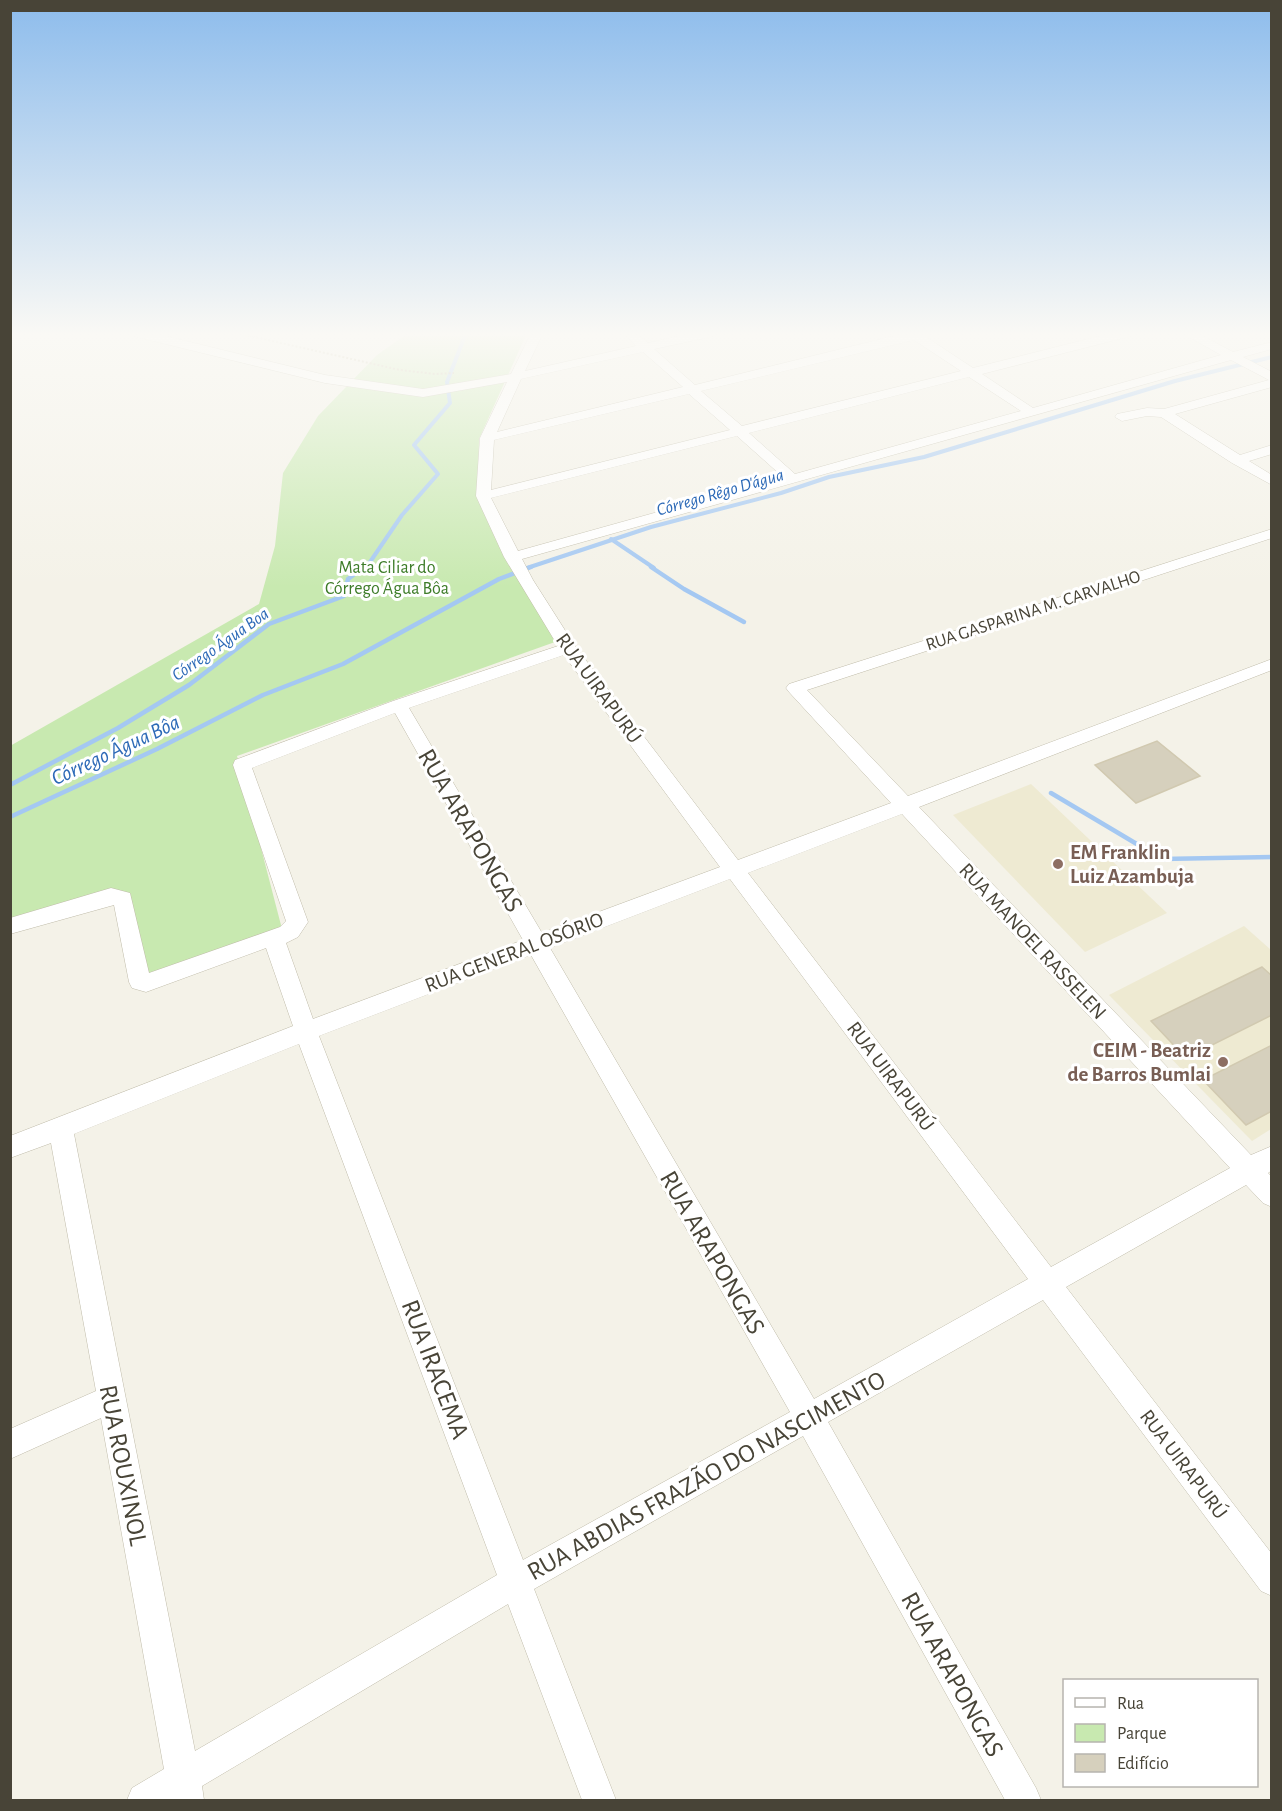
<svg xmlns="http://www.w3.org/2000/svg" width="1282" height="1811" font-family="'Alegreya Sans',sans-serif">
	<rect width="100%" height="100%" fill="#f4f2e8"/>
	<!-- education -->
	<g fill="#eeead2">
		<polygon points="1031,784 1167,913 1085,952 953,815"/>
		<polygon points="1244,926 1271,950 1271,1129 1252,1141 1109,995"/>
	</g>
	<!-- green -->
	<polygon fill="#c8e9b0" points="408,333 527,333 479,439 478,498 555,642 237,756 282,929 141,976 118,895 11,928 10,746 259,604 275,546 283,473 318,416 377,355"/>
	<g fill="none" stroke-linecap="round" stroke-linejoin="round">
		<!-- stream-far1 -->
		<g stroke="#a4c8f2" stroke-width="4">
			<polyline points="611,539 654,568"/>
			<polyline points="362,568 370,562 402,515 438,474 414,445 450,403 447,382 464,338 469,333"/>
			<polyline points="527,568 651,527 781,493 829,477 924,457 1175,381 1272,357"/>
		</g>
		<!-- stream -->
		<g stroke="#a4c8f2" stroke-width="4.5">
			<polyline points="651,567 684,589 744,622"/>
			<polyline points="10,785 118,728 189,685 269,624 344,596 348,579 364,567"/>
			<polyline points="1051,793 1162,859 1272,857"/>
			<polyline points="10,817 157,749 263,695 343,664 499,579 531,567"/>
		</g>
	</g>
	<!-- building -->
	<g fill="#d6d0bd" stroke="#d1c9b0" stroke-width="1.5">
		<polygon points="1157,741 1200,776 1136,803 1095,765"/>
		<polygon points="1262,967 1272,976 1272,1015 1186,1058 1151,1021"/>
		<polygon points="1272,1045 1272,1111 1246,1125 1203,1080"/>
	</g>
	<g fill="none" stroke-linecap="round" stroke-linejoin="round">
		<!-- minor casing -->
		<g stroke="#c0bcaa" stroke-width="1">
			<g id="minor">
				<polygon points="10,333 18,333 10,337"/>
				<path d="M131,333h22l172,42 98,14 88,-15 20,-41h12l-18,38 111,-25 -13,-13h13l12,10 45,-10h23l-2,3 -60,13 41,36 211,-52h27l-7,4 47,31 139,-35h21l-2,3 -149,38 51,34 188,-53 -39,-22h15l36,19 39,-10v7l-29,8 29,15v15l-97,27 65,41 32,-10v9l-23,7 23,14v10l-40,-22 -71,-46 -14,-1 -25,5 -7,-4 2,-3 30,-6 17,1 105,-29 -38,-20 -709,199 11,21 42,66 163,214 153,-57 -102,-111 -3,-4 3,-4 483,-155v9l-465,152 101,106 364,-137v11l-353,137 332,348 21,-9v24l-4,3 4,4v30l-9,-4 -17,-18 -180,102 206,267v42l-11,-5 -218,-291 -215,122 208,366 5,12h-36l-202,-364 -269,153 82,211h-34l-74,-196 -306,182 2,14h-77l5,-12 32,-19 -63,-351 -91,41v-30l86,-38 -45,-248 -41,15v-22l283,-110 -27,-78 -120,44 -14,-4 -3,-6 -15,-77 -104,29v-16l101,-30 19,5 19,80 131,-46 6,-6 -53,-156 2,-5 158,-59 165,-55 -54,-89 -28,-61 4,-58 27,-56 -84,15 -98,-14 -192,-47zM914,340l47,31 -219,55 -41,-35zM643,352l40,35 -186,45 24,-53zM969,377l52,34 -226,63 -46,-41zM689,394l41,36 -239,60 3,-50zM737,436l46,41 -265,74 -27,-53zM564,655l156,212 -178,66 -133,-225zM395,713l128,227 -210,79 -27,-76 12,-6 10,-15 -56,-154zM902,814l328,354 -179,99 -303,-394zM730,879l298,400 -214,120 -264,-451zM531,955l259,457 -267,148 -204,-524zM299,1044l198,531 -302,176 -121,-617z"/>
			</g>
		</g>
		<!-- path -->
		<polyline stroke="#c2ba9b" stroke-width="2" stroke-dasharray="2 2" stroke-linecap="butt" points="237,333 400,370 435,374 454,373"/>
		<!-- minor -->
		<use href="#minor" fill="#fff" fill-rule="evenodd"/>
	</g>
	<!-- sky -->
	<linearGradient id="sky" x2="0" y2="1"><stop stop-color="#8dbcec"/><stop offset="0.57" stop-color="#faf9f5"/><stop offset="1" stop-color="#faf9f5" stop-opacity="0"/></linearGradient>
	<rect width="1282" height="587" fill="url(#sky)"/>
	<!-- markers -->
	<g fill="#8d6e63" stroke="#fff" stroke-width="2">
		<circle cx="1058" cy="864" r="6"/>
		<circle cx="1223" cy="1062" r="6"/>
	</g>
	<g text-anchor="middle" stroke-width="6" stroke-linejoin="round" paint-order="stroke">
		<!-- far-water labels -->
		<g font-size="18" font-style="italic" fill="#2d6ab7" stroke="#fff">
			<text transform="translate(720 492) rotate(-16)" y="6">Córrego Rêgo D'água</text>
			<text transform="translate(220 644) rotate(-35)" y="6">Córrego Água Boa</text>
		</g>
		<!-- far-park labels -->
		<g font-size="18" fill="#3d7c28" stroke="#fff">
			<text x="387" y="573">Mata Ciliar do<tspan x="387" dy="21">Córrego Água Bôa</tspan></text>
		</g>
		<!-- far-street labels -->
		<g font-size="18" fill="#484437" stroke="#fff">
			<text transform="translate(1033 610) rotate(-18)" y="6">RUA GASPARINA M. CARVALHO</text>
		</g>
		<!-- street labels -->
		<g font-size="21" fill="#484437" stroke="#fff">
			<text transform="translate(599 688) rotate(54)" y="7">RUA UIRAPURÚ</text>
			<text transform="translate(1033 941) rotate(47)" y="7">RUA MANOEL RASSELEN</text>
			<text transform="translate(514 952) rotate(-21)" y="7">RUA GENERAL OSÓRIO</text>
			<text transform="translate(891 1076) rotate(53)" y="7">RUA UIRAPURÚ</text>
			<text transform="translate(1184 1464) rotate(53)" y="7">RUA UIRAPURÚ</text>
		</g>
		<!-- education labels -->
		<g font-size="21" font-weight="bold" fill="#785e54" stroke="#fff" text-anchor="start">
			<text x="1070" y="859">EM Franklin<tspan x="1070" dy="24">Luiz Azambuja</tspan></text>
			<text x="1211" y="1057" text-anchor="end">CEIM - Beatriz<tspan x="1211" dy="24">de Barros Bumlai</tspan></text>
		</g>
		<!-- water labels -->
		<g font-size="22" font-style="italic" fill="#2d6ab7" stroke="#fff">
			<text transform="translate(115 749) rotate(-25)" y="8">Córrego Água Bôa</text>
		</g>
		<!-- near-street labels -->
		<g font-size="26" fill="#484437" stroke="#fff">
			<text transform="translate(471 830) rotate(60)" y="9">RUA ARAPONGAS</text>
			<text transform="translate(713 1252) rotate(60)" y="9">RUA ARAPONGAS</text>
			<text transform="translate(436 1369) rotate(69)" y="9">RUA IRACEMA</text>
			<text transform="translate(124 1465) rotate(79)" y="9">RUA ROUXINOL</text>
			<text transform="translate(706 1475) rotate(-29)" y="9">RUA ABDIAS FRAZÃO DO NASCIMENTO</text>
			<text transform="translate(953 1674) rotate(61)" y="9">RUA ARAPONGAS</text>
		</g>
	</g>
	<!-- border -->
	<rect width="1282" height="1811" fill="none" stroke="#484437" stroke-width="24"/>
	<!-- legend -->
	<rect x="1063" y="1679" width="195" height="108" fill="#ffffff" stroke="#b6b4af" stroke-width="1.5"/>
	<rect x="1075" y="1698" width="30" height="9" fill="#ffffff" stroke="#b6b4af" stroke-width="1.5"/>
	<text x="1117" y="1709" font-size="18" fill="#484437">Rua</text>
	<rect x="1075" y="1724" width="30" height="18" fill="#c8e9b0" stroke="#b6b4af" stroke-width="1.5"/>
	<text x="1117" y="1739" font-size="18" fill="#484437">Parque</text>
	<rect x="1075" y="1754" width="30" height="18" fill="#d6d0bd" stroke="#b6b4af" stroke-width="1.5"/>
	<text x="1117" y="1769" font-size="18" fill="#484437">Edifício</text>
</svg>
